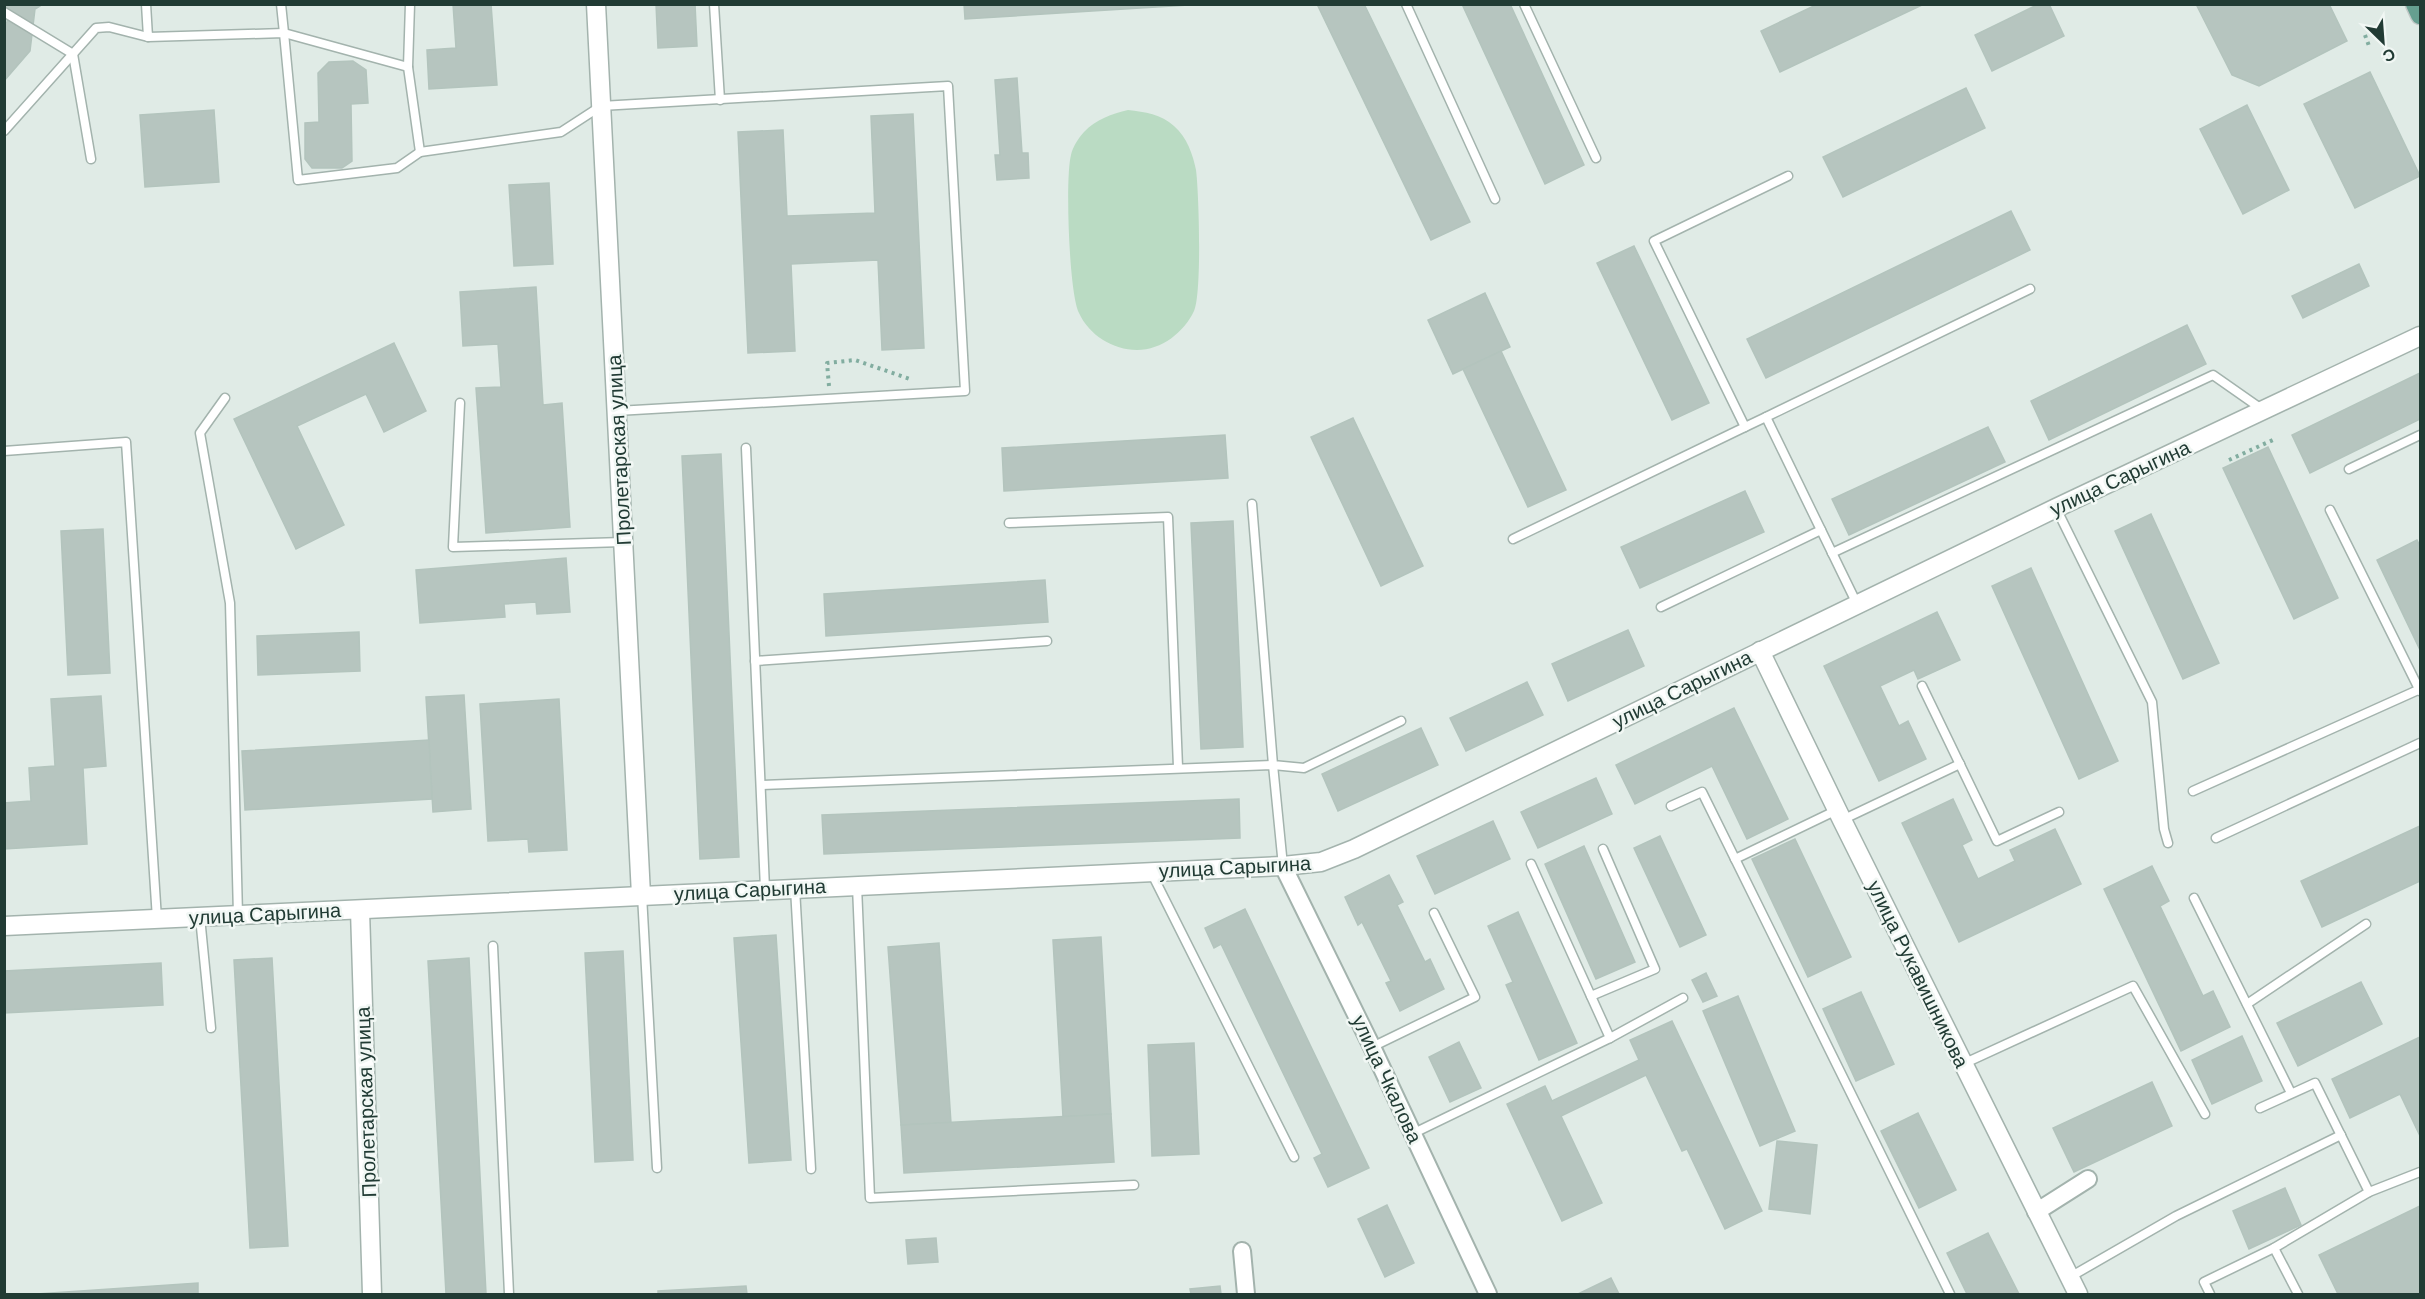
<svg xmlns="http://www.w3.org/2000/svg" width="2425" height="1299" font-family="'DM Sans',sans-serif">
	<rect width="100%" height="100%" fill="#e0ebe6"/>
	<!-- green -->
	<path fill="#badbc3" d="M1128,110c17,2 33,4 46,16 13,11 19,29 22,44 3,22 6,124 -2,141 -10,21 -32,39 -57,39 -24,0 -48,-15 -58,-37 -10,-19 -14,-135 -8,-158 1,-7 8,-18 13,-23 12,-13 28,-18 44,-22z"/>
	<!-- building -->
	<g fill="#b6c5bf" stroke="#b3c4bd" stroke-width="1.5">
		<polygon points="4,4 40,4 40,6 35,9 30,51 4,81 4,24 8,21 4,17"/>
		<polygon points="453,4 491,4 497,85 429,89 427,50 456,48"/>
		<polygon points="656,4 695,4 697,46 658,48"/>
		<polygon points="964,4 1188,4 1188,5 965,19"/>
		<polygon points="1317,4 1364,4 1470,222 1431,240"/>
		<polygon points="1462,4 1510,4 1584,165 1545,184"/>
		<polygon points="1818,4 1922,4 1922,5 1780,72 1761,31"/>
		<polygon points="2039,4 2049,4 2064,36 1992,71 1975,35"/>
		<polygon points="2196,4 2329,4 2347,41 2259,86 2232,75"/>
		<polygon points="353,61 366,70 368,103 351,104 352,161 342,168 312,168 305,159 305,123 319,122 318,73 329,62"/>
		<polygon points="2370,72 2420,176 2355,208 2304,104"/>
		<polygon points="1017,78 1022,153 1028,153 1029,178 997,180 995,155 1000,155 995,80"/>
		<polygon points="1966,88 1985,128 1843,197 1823,157"/>
		<polygon points="2247,105 2289,190 2243,214 2200,129"/>
		<polygon points="214,110 219,182 145,187 140,115"/>
		<polygon points="913,114 924,348 882,350 878,260 791,264 795,351 748,353 738,132 783,130 787,216 875,213 871,116"/>
		<polygon points="549,183 553,264 514,266 509,185"/>
		<polygon points="2011,211 2030,250 1766,378 1747,339"/>
		<polygon points="1634,246 1709,403 1672,420 1597,263"/>
		<polygon points="2359,264 2369,286 2303,318 2292,296"/>
		<polygon points="536,287 543,405 562,403 570,527 486,533 476,388 501,387 498,344 463,346 460,292"/>
		<polygon points="1485,293 1510,347 1453,374 1428,320"/>
		<polygon points="2187,325 2206,364 2049,440 2031,401"/>
		<polygon points="394,343 426,411 384,432 366,394 297,426 344,525 296,549 234,419"/>
		<polygon points="1501,351 1566,490 1528,507 1463,369"/>
		<polygon points="2420,373 2420,419 2310,473 2292,435"/>
		<polygon points="1353,418 1423,566 1381,586 1311,437"/>
		<polygon points="1988,427 2005,462 1849,535 1832,499"/>
		<polygon points="1225,435 1228,478 1004,491 1002,448"/>
		<polygon points="2268,447 2338,598 2294,619 2223,468"/>
		<polygon points="721,454 739,857 700,859 682,456"/>
		<polygon points="1745,491 1764,532 1640,588 1621,547"/>
		<polygon points="2151,514 2219,663 2183,679 2115,531"/>
		<polygon points="1233,521 1243,747 1201,749 1191,523"/>
		<polygon points="103,529 110,673 68,675 61,531"/>
		<polygon points="2417,540 2420,546 2420,650 2377,560"/>
		<polygon points="566,558 570,612 537,614 536,602 504,604 505,617 420,623 416,570"/>
		<polygon points="2031,568 2118,761 2079,779 1992,586"/>
		<polygon points="1045,580 1048,622 826,636 824,594"/>
		<polygon points="1937,612 1960,660 1918,679 1914,670 1880,686 1899,726 1908,721 1926,759 1879,781 1824,666"/>
		<polygon points="1628,630 1644,666 1568,701 1552,664"/>
		<polygon points="359,632 360,671 258,675 257,636"/>
		<polygon points="1527,682 1543,715 1466,751 1450,718"/>
		<polygon points="464,695 471,809 433,812 426,697"/>
		<polygon points="101,696 106,766 83,768 87,844 4,849 4,803 31,801 29,768 55,766 51,699"/>
		<polygon points="559,699 567,850 529,852 528,839 488,841 480,704"/>
		<polygon points="1734,708 1788,819 1747,839 1712,766 1635,804 1616,765"/>
		<polygon points="1421,728 1438,765 1338,811 1322,774"/>
		<polygon points="429,740 432,799 245,810 242,751"/>
		<polygon points="1596,778 1612,814 1538,848 1521,812"/>
		<polygon points="1239,799 1240,838 824,854 822,815"/>
		<polygon points="1953,799 1972,840 1962,845 1978,879 2015,861 2010,850 2055,829 2081,884 1959,942 1902,823"/>
		<polygon points="1493,821 1510,859 1435,894 1417,856"/>
		<polygon points="2420,826 2420,881 2322,927 2301,881"/>
		<polygon points="1660,836 1706,935 1680,947 1634,848"/>
		<polygon points="1795,839 1851,957 1808,977 1752,859"/>
		<polygon points="1584,846 1635,962 1596,979 1545,864"/>
		<polygon points="2152,866 2169,901 2160,906 2203,996 2213,991 2230,1027 2181,1051 2104,889"/>
		<polygon points="1389,875 1403,902 1397,905 1425,962 1430,959 1444,989 1400,1011 1386,983 1391,981 1362,922 1358,925 1345,897"/>
		<polygon points="1245,909 1369,1168 1328,1187 1314,1158 1322,1154 1221,944 1214,948 1205,928"/>
		<polygon points="1518,912 1577,1043 1539,1060 1506,985 1513,982 1488,926"/>
		<polygon points="776,935 791,1160 749,1163 734,938"/>
		<polygon points="1101,937 1111,1114 1063,1117 1053,940"/>
		<polygon points="939,943 951,1123 901,1125 888,947"/>
		<polygon points="623,951 633,1160 595,1162 585,953"/>
		<polygon points="272,958 288,1246 250,1248 234,960"/>
		<polygon points="469,958 486,1294 446,1294 428,961"/>
		<polygon points="161,963 163,1005 4,1013 4,971"/>
		<polygon points="1706,973 1717,996 1703,1002 1692,980"/>
		<polygon points="2361,982 2382,1024 2298,1066 2277,1023"/>
		<polygon points="1861,992 1894,1064 1856,1081 1823,1009"/>
		<polygon points="1738,996 1795,1131 1760,1146 1703,1011"/>
		<polygon points="1672,1021 1762,1211 1725,1229 1687,1149 1682,1151 1646,1075 1561,1116 1602,1203 1562,1221 1507,1104 1545,1086 1552,1101 1639,1060 1630,1040"/>
		<polygon points="2242,1036 2262,1081 2212,1104 2192,1060"/>
		<polygon points="2420,1037 2420,1136 2400,1094 2350,1118 2332,1079"/>
		<polygon points="1459,1042 1481,1088 1450,1102 1429,1057"/>
		<polygon points="1194,1043 1199,1154 1152,1156 1148,1045"/>
		<polygon points="2152,1082 2172,1126 2074,1172 2053,1128"/>
		<polygon points="1918,1113 1956,1190 1919,1208 1881,1131"/>
		<polygon points="1111,1114 1114,1162 904,1173 901,1125"/>
		<polygon points="1777,1141 1817,1145 1810,1214 1769,1209"/>
		<polygon points="2285,1188 2301,1225 2249,1249 2233,1211"/>
		<polygon points="1387,1205 1414,1263 1385,1277 1358,1219"/>
		<polygon points="2420,1206 2420,1294 2338,1294 2319,1255"/>
		<polygon points="1988,1233 2019,1294 1967,1294 1947,1253"/>
		<polygon points="936,1238 938,1262 908,1264 906,1240"/>
		<polygon points="1611,1278 1619,1294 1578,1294"/>
		<polygon points="198,1283 198,1294 36,1294"/>
		<polygon points="746,1286 747,1294 658,1294 658,1291"/>
		<polygon points="1220,1286 1221,1294 1191,1294 1190,1289"/>
	</g>
	<g fill="none" stroke-linecap="round" stroke-linejoin="round">
		<!-- service casing -->
		<g stroke="#a3b3ad" stroke-width="11">
			<g id="service">
				<polyline points="146,4 148,37 284,33 298,180 397,168 420,152"/>
				<polyline points="281,4 284,33 408,67 410,4"/>
				<polyline points="714,4 720,100"/>
				<polyline points="1406,4 1495,199"/>
				<polyline points="1524,4 1596,158"/>
				<polyline points="4,12 73,54 91,159"/>
				<polyline points="408,67 420,152 561,132 601,106 948,86 965,391 617,411"/>
				<polyline points="4,131 96,28 109,27 148,37"/>
				<polyline points="1788,176 1654,241 1745,427 1766,417 1857,604"/>
				<polyline points="225,398 200,433 230,603 238,915"/>
				<polyline points="460,403 453,547 623,542"/>
				<polyline points="1766,417 2030,289"/>
				<polyline points="746,448 765,889"/>
				<polyline points="4,451 126,442 157,919"/>
				<polyline points="2349,469 2420,435"/>
				<polyline points="1252,504 1273,765 1304,768 1401,721"/>
				<polyline points="2056,508 2152,702 2164,829 2168,843"/>
				<polyline points="2330,510 2420,691"/>
				<polyline points="1009,523 1168,517 1178,767"/>
				<polyline points="1513,539 1745,427"/>
				<polyline points="1832,553 2213,375 2263,410"/>
				<polyline points="1661,607 1821,530"/>
				<polyline points="755,661 1047,641"/>
				<polyline points="1922,686 1997,841 2059,812"/>
				<polyline points="761,785 1273,765 1283,866"/>
				<polyline points="2193,791 2418,690"/>
				<polyline points="1671,806 1702,792 1950,1294"/>
				<polyline points="1842,820 1960,764"/>
				<polyline points="2216,838 2420,743"/>
				<polyline points="1735,859 1837,810"/>
				<polyline points="1531,864 1610,1038"/>
				<polyline points="1151,872 1294,1157"/>
				<polyline points="857,886 870,1198 1134,1185"/>
				<polyline points="795,888 811,1169"/>
				<polyline points="642,895 657,1168"/>
				<polyline points="2194,898 2291,1093"/>
				<polyline points="200,917 211,1028"/>
				<polyline points="493,946 509,1294"/>
				<polyline points="1591,996 1655,969 1603,849"/>
				<polyline points="2247,1004 2366,924"/>
				<polyline points="1372,1047 1475,997 1434,913"/>
				<polyline points="1963,1064 2133,986 2205,1114"/>
				<polyline points="2260,1108 2315,1083 2369,1192"/>
				<polyline points="1412,1134 1610,1038 1683,998"/>
				<polyline points="2070,1277 2176,1216 2341,1135"/>
				<polyline points="2210,1294 2204,1282 2274,1248"/>
				<polyline points="2298,1294 2274,1248 2369,1192 2420,1172"/>
			</g>
		</g>
		<!-- minor casing -->
		<g stroke="#a3b3ad" stroke-width="20">
			<g id="minor">
				<polyline points="1283,866 1372,1047 1488,1294"/>
				<polyline points="2036,1212 2088,1179"/>
				<polyline points="1242,1251 1246,1294"/>
			</g>
		</g>
		<!-- tertiary casing -->
		<g stroke="#a3b3ad" stroke-width="21">
			<g id="tertiary">
				<polyline points="596,4 641,895"/>
				<polyline points="1760,651 1842,820 2078,1294"/>
				<polyline points="360,910 372,1294"/>
				<polyline points="4,926 1283,866 1321,862 1354,849 2056,508 2420,336"/>
			</g>
		</g>
		<!-- primary casing -->
		<g stroke="#c1c8c6" stroke-width="21">
			<polyline id="primary" points="2415,4 2420,15"/>
		</g>
		<!-- path -->
		<g stroke="#82ada0" stroke-width="4" stroke-dasharray="3 4.5" stroke-linecap="butt">
			<polyline points="2365,35 2369,46"/>
			<polyline points="829,386 827,363 855,360 910,379"/>
			<polyline points="2229,460 2275,439"/>
		</g>
		<!-- service -->
		<use href="#service" stroke="#fff" stroke-width="8"/>
		<!-- minor -->
		<use href="#minor" stroke="#fff" stroke-width="16"/>
		<!-- tertiary -->
		<use href="#tertiary" stroke="#fff" stroke-width="18"/>
		<!-- primary -->
		<use href="#primary" stroke="#669f90" stroke-width="18"/>
	</g>
	<g text-anchor="middle" stroke-width="5" stroke-linejoin="round" paint-order="stroke">
		<!-- street labels -->
		<g font-size="20" fill="#213b34" stroke="#f1f7f4">
			<text transform="translate(619 450) rotate(-93)" y="7">Пролетарская улица</text>
			<text transform="translate(2120 478) rotate(-25)" y="7">улица Сарыгина</text>
			<text transform="translate(1682 689) rotate(-26)" y="7">улица Сарыгина</text>
			<text transform="translate(1235 867) rotate(-3)" y="7">улица Сарыгина</text>
			<text transform="translate(750 890) rotate(-3)" y="7">улица Сарыгина</text>
			<text transform="translate(265 914) rotate(-3)" y="7">улица Сарыгина</text>
			<text transform="translate(1918 974) rotate(64)" y="7">улица Рукавишникова</text>
			<text transform="translate(1387 1079) rotate(65)" y="7">улица Чкалова</text>
			<text transform="translate(366 1102) rotate(-92)" y="7">Пролетарская улица</text>
		</g>
	</g>
	<!-- border -->
	<rect width="2425" height="1299" fill="none" stroke="#213b34" stroke-width="12"/>
	<!-- north arrow -->
	<g transform="translate(2383 42) rotate(155)" stroke="#f1f7f4" stroke-width="4.5" paint-order="stroke">
	<path d="M0-4.5L10 22L0 15L-10 22Z" fill="#213b34"/>
	<text y="-9" font-size="16" font-weight="bold" text-anchor="middle" fill="#213b34">С</text>
	</g>
</svg>
